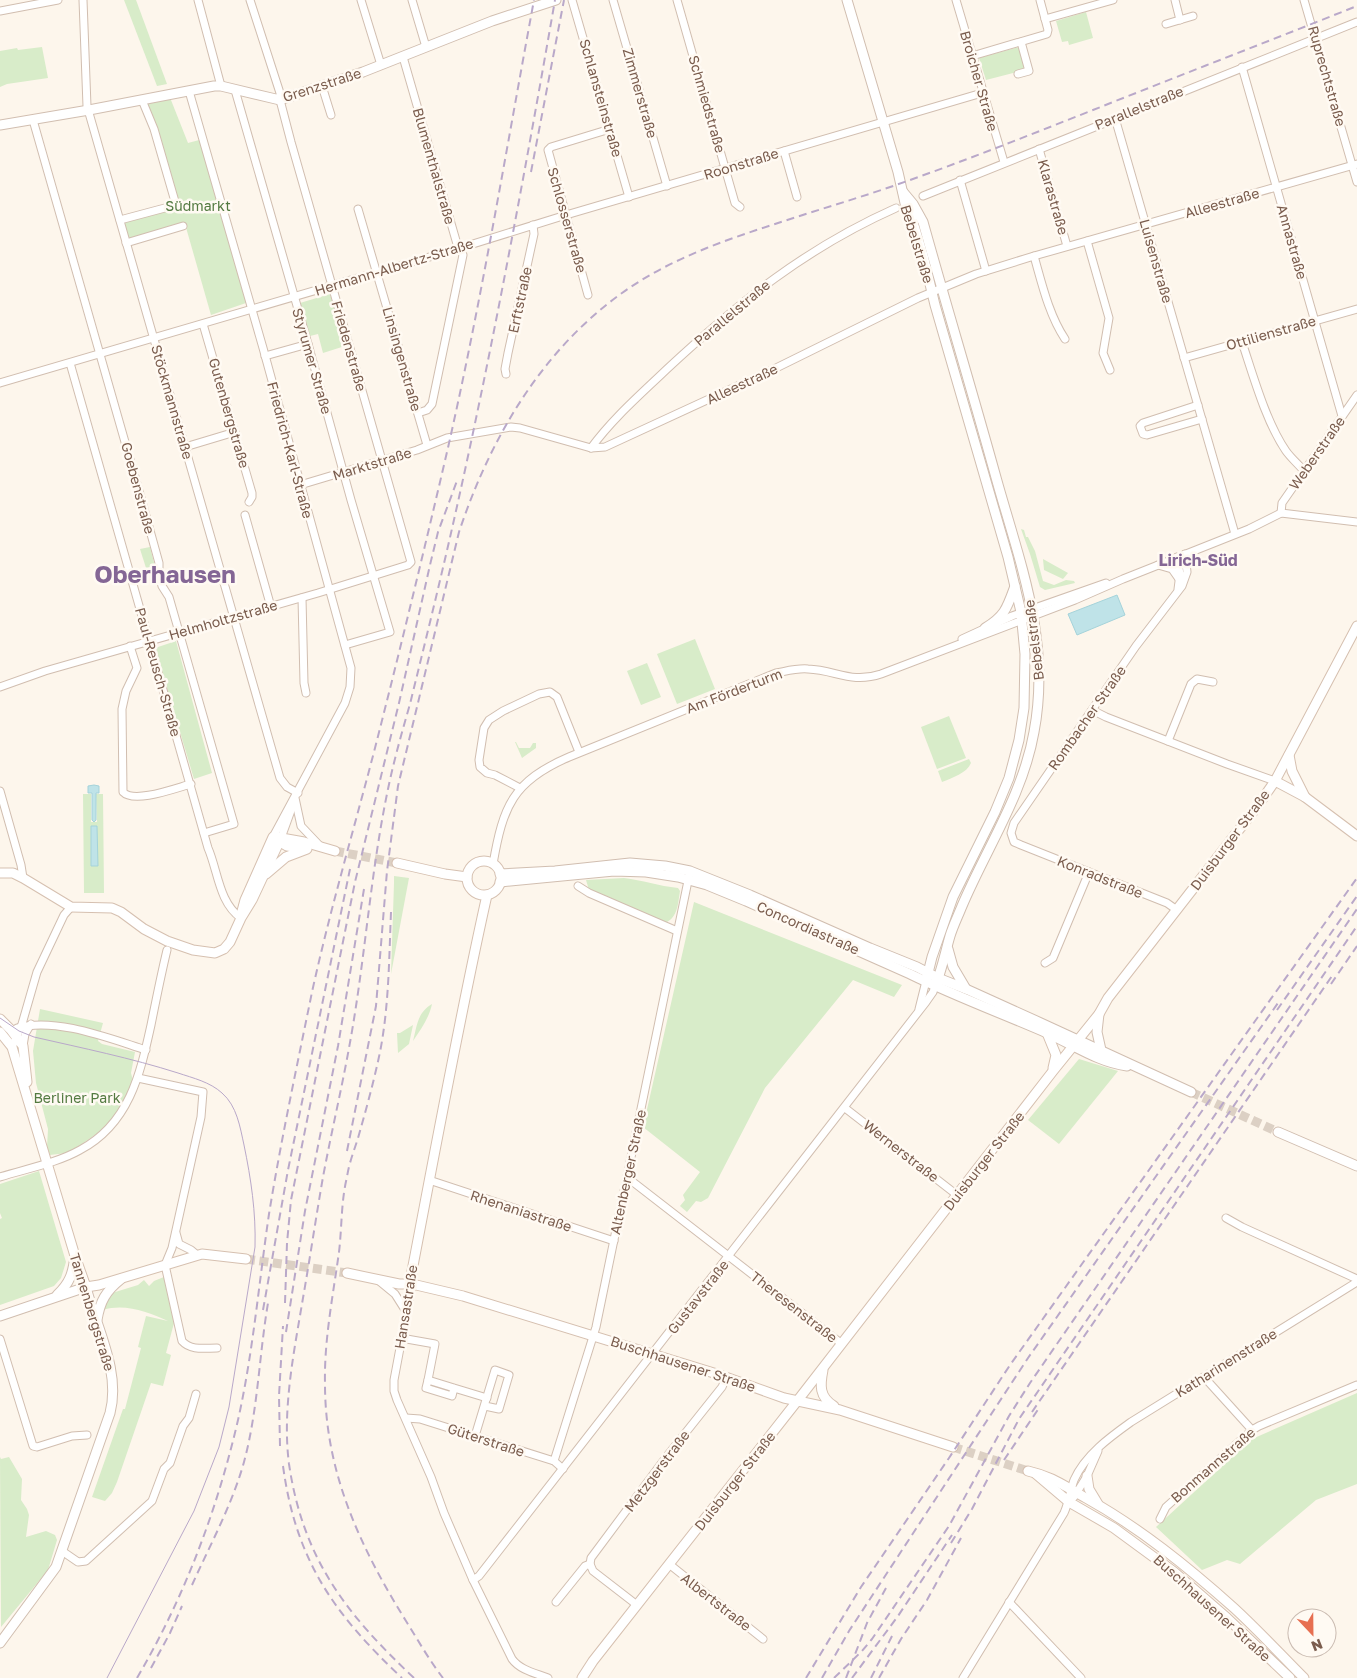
<svg xmlns="http://www.w3.org/2000/svg" width="1357" height="1678" font-family="'Golos Text',sans-serif">
	<rect width="100%" height="100%" fill="#fdf6ec"/>
	<!-- green -->
	<g fill="#d8ecc9">
		<polygon points="124,0 136,0 167,84 157,86"/>
		<polygon points="1086,12 1093,38 1069,45 1068,41 1062,42 1056,21"/>
		<polygon points="42,47 48,78 7,84 0,87 0,51 17,48 18,50"/>
		<polygon points="1019,47 1025,70 986,80 979,58"/>
		<polygon points="169,95 188,143 203,139 246,303 211,315 185,224 129,241 120,220 176,204 142,100"/>
		<polygon points="330,294 345,346 323,353 318,334 310,336 300,303"/>
		<polygon points="1021,529 1024,530 1026,537 1028,537 1035,551 1043,581 1054,585 1066,580 1074,581 1075,583 1045,590 1040,587 1030,554"/>
		<polygon points="150,547 155,566 146,568 140,549"/>
		<polygon points="1043,559 1068,573 1063,579 1044,570"/>
		<polygon points="695,639 715,689 677,704 657,654"/>
		<polygon points="176,641 212,773 194,779 155,648"/>
		<polygon points="647,663 661,697 641,705 627,671"/>
		<polygon points="949,716 966,758 937,769 921,727"/>
		<polygon points="515,742 516,742 519,748 530,748 533,743 536,743 536,748 522,758"/>
		<path d="M969,759l2,4c-4,10 -19,15 -29,19l-4,-11z"/>
		<polygon points="83,794 91,794 91,822 97,822 96,794 103,794 104,893 84,893"/>
		<polygon points="394,876 409,878 391,974 394,883"/>
		<path d="M624,878c18,2 35,8 54,10l2,3c-2,12 -2,25 -13,31l-8,-2 -70,-30 -3,-10z"/>
		<polygon points="694,902 902,985 894,997 853,980 765,1088 708,1198 701,1202 696,1201 687,1212 680,1206 685,1200 683,1195 700,1172 643,1127"/>
		<path d="M432,1004c-3,14 -11,25 -19,37 4,-15 4,-28 19,-37z"/>
		<polygon points="40,1009 103,1023 98,1041 102,1044 135,1052 131,1073 133,1081 122,1109 102,1130 79,1146 67,1153 50,1155 47,1147 48,1129 36,1083 33,1051"/>
		<polygon points="413,1025 409,1044 398,1053 397,1033 400,1033"/>
		<polygon points="1079,1059 1118,1071 1059,1144 1028,1120"/>
		<polygon points="39,1171 66,1262 61,1278 54,1286 0,1305 0,1219 2,1218 0,1213 0,1184"/>
		<path d="M164,1277l10,46 -8,30 5,2 -8,31 -12,-3 -34,99 -5,11 -7,8 -13,-4 31,-88h2l16,-61 -3,-1 8,-31 22,5c-20,-9 -43,-18 -65,-11l9,-17 26,-8 6,-5 5,6 5,-5z"/>
		<polygon points="1357,1393 1357,1484 1316,1500 1240,1564 1227,1560 1202,1570 1156,1527 1252,1439"/>
		<polygon points="0,1457 1,1459 9,1457 22,1479 21,1500 27,1509 29,1515 26,1537 46,1531 55,1535 57,1540 48,1570 1,1627"/>
	</g>
	<!-- water -->
	<g fill="#bfe3e8" stroke="#a5d3da">
		<polygon points="1117,595 1125,615 1077,635 1068,614"/>
		<polygon points="94,785 99,786 99,793 96,793 96,820 94,822 92,820 92,793 88,793 88,786"/>
		<polygon points="91,826 97,826 98,866 91,866"/>
	</g>
	<g fill="none" stroke-linecap="round" stroke-linejoin="round">
		<!-- tertiary-tunnel -->
		<polyline stroke="#dcd0c4" stroke-width="9" stroke-dasharray="9 4.5" stroke-linecap="butt" points="1191,1092 1278,1132"/>
		<!-- secondary-tunnel -->
		<g stroke="#dcd0c4" stroke-width="9" stroke-dasharray="9 4.5" stroke-linecap="butt">
			<polyline points="335,851 397,863"/>
			<polyline points="246,1259 347,1273"/>
			<polyline points="953,1447 1028,1471"/>
		</g>
		<!-- minor casing -->
		<g stroke="#d1beb0" stroke-width="9">
			<g id="minor">
				<polyline points="83,0 87,106 280,778 287,787 298,793"/>
				<polyline points="198,0 221,86"/>
				<polyline points="361,0 381,65"/>
				<polyline points="412,0 426,47"/>
				<polyline points="572,0 629,197"/>
				<polyline points="613,0 667,186"/>
				<polyline points="677,0 735,203 740,207"/>
				<polyline points="956,0 1004,162"/>
				<polyline points="1175,0 1180,20"/>
				<polyline points="1304,0 1357,182"/>
				<polyline points="0,11 58,0"/>
				<polyline points="1045,19 1113,0"/>
				<polyline points="1166,24 1193,16"/>
				<polyline points="972,56 1047,34 1048,30 1040,0"/>
				<polyline points="403,57 457,244 463,255 432,404 427,410 418,413"/>
				<polyline points="1242,67 1342,416"/>
				<polyline points="1018,74 1029,71 1021,42"/>
				<polyline points="322,86 331,115"/>
				<polyline points="235,90 308,344 351,500 390,632 345,645"/>
				<polyline points="189,91 263,348 351,668 350,687 345,703 273,837"/>
				<polyline points="1115,118 1235,534"/>
				<polyline points="33,120 141,498 159,563 159,575 162,586 169,597 234,824 204,833"/>
				<polyline points="1039,149 1067,246"/>
				<polyline points="784,151 797,197"/>
				<polyline points="960,180 986,271"/>
				<polyline points="923,196 1357,22"/>
				<polyline points="358,209 427,445"/>
				<polyline points="120,220 176,205 154,129 142,100"/>
				<polyline points="1087,241 1109,318 1103,353 1110,370"/>
				<polyline points="126,243 183,226"/>
				<path d="M1034,256c8,28 15,59 31,83"/>
				<polyline points="588,295 548,150 551,147 610,129"/>
				<polyline points="203,324 252,493 252,497 249,502"/>
				<path d="M1242,342c11,33 24,80 44,109 5,7 12,13 18,20"/>
				<polyline points="265,356 308,344"/>
				<polyline points="1184,358 1357,309"/>
				<path d="M70,363l138,485c10,23 11,55 33,70"/>
				<polyline points="506,374 505,369 508,353 534,234 533,225"/>
				<polyline points="0,383 460,248 566,215 982,93"/>
				<polyline points="1198,405 1143,423 1140,426 1143,434 1147,435 1202,419"/>
				<polyline points="185,447 235,432"/>
				<path d="M591,448c22,-30 50,-54 76,-79 72,-67 139,-121 229,-161"/>
				<polyline points="300,485 417,450 447,438 511,427 520,428 591,448 605,447 772,370 918,298 976,274 1034,256 1357,164"/>
				<polyline points="1281,513 1282,503 1357,395"/>
				<polyline points="245,515 271,607"/>
				<polyline points="1177,557 1180,574 1178,589"/>
				<polyline points="1158,565 1172,569 1179,579"/>
				<polyline points="302,598 304,683 306,693"/>
				<polyline points="962,639 1012,616 1106,583"/>
				<path d="M130,646l7,22 -11,23 -4,18 1,83c11,12 53,-4 68,-8"/>
				<polyline points="0,687 45,671 318,593 408,565 411,562 291,142 280,100 280,93 250,0"/>
				<polyline points="1092,710 1106,717 1227,764 1275,781"/>
				<polyline points="1168,741 1191,684 1197,679 1213,682"/>
				<polyline points="520,788 495,775 487,773 480,767 479,760 484,728 489,720 503,711 539,694 550,692 557,697 579,752"/>
				<polyline points="0,791 21,865 23,878"/>
				<polyline points="295,798 301,826 319,845"/>
				<polyline points="281,838 293,805"/>
				<path d="M493,864c10,-58 20,-83 76,-107l207,-84c11,-2 21,-5 32,-4 28,1 43,15 73,5l194,-74 48,-21 126,-50 32,-16 76,9"/>
				<polyline points="578,886 589,893 677,931"/>
				<polyline points="1177,910 1167,903 1021,845 1014,842 1011,833 1014,823 1136,646 1182,586 1187,572 1185,554"/>
				<polyline points="1045,963 1053,958 1089,872"/>
				<polyline points="919,1009 926,981"/>
				<path d="M17,1028c38,-11 91,10 129,22"/>
				<polyline points="23,1046 25,1034 31,1024"/>
				<polyline points="12,1047 22,1024 37,972 64,915 71,907"/>
				<path d="M138,1078l65,14 -2,25 -29,131 -7,17 17,76c9,10 23,7 35,7"/>
				<polyline points="845,1108 957,1195"/>
				<path d="M0,1177c25,-8 57,-14 80,-27 49,-26 60,-75 71,-125 5,-25 10,-50 16,-75"/>
				<polyline points="429,1180 614,1241"/>
				<polyline points="627,1180 633,1182 842,1344"/>
				<polyline points="1226,1218 1242,1227 1357,1279"/>
				<polyline points="176,1233 179,1244 191,1250 197,1255"/>
				<polyline points="378,1280 395,1294 407,1313"/>
				<path d="M412,1284l-18,96v11l3,9 34,77 13,36 29,67 39,79c8,11 23,14 36,19"/>
				<polyline points="401,1338 435,1344 428,1380"/>
				<polyline points="0,1339 33,1446 37,1447 72,1436 87,1435"/>
				<polyline points="1204,1377 1252,1430"/>
				<polyline points="454,1388 428,1380 426,1388 452,1396 454,1388 487,1398"/>
				<polyline points="406,1418 420,1419 554,1461 563,1469"/>
				<polyline points="475,1436 495,1370 509,1375 499,1409 485,1406"/>
				<polyline points="554,1461 596,1327 689,876"/>
				<polyline points="1074,1497 1087,1476 1098,1451"/>
				<polyline points="1160,1519 1166,1507 1252,1430 1259,1426 1357,1385"/>
				<polyline points="62,1551 78,1562 86,1561 152,1501 164,1469 170,1463 183,1426 189,1418 196,1394"/>
				<polyline points="669,1564 763,1639"/>
				<polyline points="473,1580 479,1576 926,1002 933,992 935,986"/>
				<polyline points="556,1602 585,1566 590,1564"/>
				<polyline points="1009,1602 1081,1678"/>
				<polyline points="637,1605 593,1571 590,1564 591,1558 667,1456 722,1387 726,1378"/>
				<path d="M963,1678l101,-165c5,-11 6,-22 10,-33 11,-25 36,-43 57,-58l226,-140"/>
			</g>
		</g>
		<!-- tertiary casing -->
		<g stroke="#d1beb0" stroke-width="11">
			<g id="tertiary">
				<polyline points="847,0 898,172 905,203 912,219 923,255 935,305 1008,557 1021,612 1025,654 1024,708 1019,740 1009,778 995,812 953,897 932,957 926,981"/>
				<polyline points="0,125 89,110 214,86 221,86 280,100 363,72 492,21 556,0"/>
				<path d="M903,192l10,12 10,18c24,86 50,172 74,259 24,85 54,162 37,251 -11,63 -48,117 -72,174 -4,10 -9,20 -12,30 -5,17 -8,34 -15,50"/>
				<path d="M985,628c20,-12 22,-20 30,-42"/>
				<polyline points="500,874 555,871 630,863 665,866 690,871 750,895 870,948 917,967 938,978 966,989 1041,1023 1191,1092"/>
				<path d="M500,882l114,-11 32,1 32,5 29,8 39,16 164,73c45,22 91,39 137,59 27,12 51,29 80,33"/>
				<polyline points="948,949 953,967 966,989"/>
				<polyline points="1099,1014 1097,1032 1101,1050"/>
				<polyline points="1278,1132 1357,1166"/>
				<path d="M57,1295c13,-12 16,-22 18,-39"/>
				<path d="M0,1316l86,-29c10,40 35,84 24,126l-54,154 -56,76"/>
				<path d="M97,1320c3,-19 9,-29 24,-41"/>
			</g>
		</g>
		<!-- secondary casing -->
		<g stroke="#d6c0b0" stroke-width="11">
			<g id="secondary">
				<polyline points="1289,755 1292,771 1305,797"/>
				<polyline points="1275,781 1305,797 1357,836"/>
				<polyline points="276,837 304,842 335,851"/>
				<polyline points="275,839 287,846 302,848"/>
				<circle cx="484" cy="878" r="17"/>
				<polyline points="397,863 445,874 467,877"/>
				<polyline points="0,873 13,873 23,878 71,907 112,908 121,912 144,929 167,941 193,950 215,953 224,949 230,942 241,918 252,900 281,838"/>
				<polyline points="266,874 286,857 307,849"/>
				<polyline points="241,915 245,900 273,837"/>
				<polyline points="0,1019 11,1030 23,1046 27,1082"/>
				<polyline points="0,1032 12,1047 75,1256 86,1287 99,1285 202,1254 246,1259"/>
				<polyline points="1047,1033 1056,1055 1053,1068"/>
				<polyline points="347,1273 399,1284 412,1284 463,1296 717,1374 784,1398 840,1410 953,1447"/>
				<path d="M412,1284v-13c24,-125 47,-251 75,-376"/>
				<path d="M823,1370c-3,15 -4,27 11,36"/>
				<path d="M1028,1471c26,6 36,15 58,27 54,30 102,69 148,110 24,22 47,47 70,70"/>
				<polyline points="1036,1474 1069,1502 1114,1528 1174,1572 1227,1618 1290,1678"/>
				<polyline points="1087,1476 1089,1489 1098,1504"/>
				<polyline points="582,1678 593,1661 798,1400 1053,1071 1099,1014 1108,998 1259,804 1275,781 1357,626"/>
			</g>
		</g>
		<!-- minor -->
		<use href="#minor" stroke="#fff" stroke-width="7"/>
		<!-- tertiary -->
		<use href="#tertiary" stroke="#fff" stroke-width="9"/>
		<!-- secondary -->
		<use href="#secondary" stroke="#fff" stroke-width="9"/>
		<!-- tram -->
		<path stroke="#b9a8c9" stroke-width="1" d="M0,1018l19,13 15,6c48,11 97,21 144,36 15,5 32,9 44,20 15,13 18,34 22,52 7,34 12,67 11,102l-26,160 -10,40 -25,64 -87,167"/>
		<!-- rail -->
		<g stroke="#b9a8c9" stroke-width="2" stroke-dasharray="8 5" stroke-linecap="butt">
			<polyline points="531,172 564,0"/>
			<path d="M391,912c-2,47 -2,94 -11,140 -6,29 -14,58 -22,86 -4,13 -9,25 -11,39 -6,24 -5,50 -8,75 -6,44 -15,88 -14,132 0,88 35,163 81,237 12,19 23,39 37,57"/>
			<polyline points="1331,984 1357,946"/>
			<polyline points="1277,1010 1357,896"/>
			<path d="M347,1151l29,-145 11,-135 11,-85 61,-254c31,-93 82,-181 163,-239 46,-33 100,-52 153,-69 45,-15 91,-28 135,-44 62,-22 122,-46 183,-70 88,-35 176,-69 264,-104"/>
			<polyline points="285,1303 287,1243 291,1200 355,882 399,703 430,565 438,532 458,478"/>
			<polyline points="263,1310 288,1170 350,869"/>
			<polyline points="286,1332 305,1211 338,1046 364,889"/>
			<polyline points="1032,1412 1332,976"/>
			<polyline points="280,1446 279,1396 283,1326"/>
			<polyline points="1004,1460 1039,1408"/>
			<path d="M283,1466c13,95 51,148 119,212"/>
			<polyline points="951,1543 972,1509 1019,1419 1357,926"/>
			<path d="M192,1585c18,-40 40,-80 52,-123 14,-52 15,-106 24,-159"/>
			<polyline points="151,1668 170,1633 182,1606"/>
			<path d="M137,1678c47,-80 80,-167 101,-258 15,-67 21,-138 31,-206 12,-74 28,-148 43,-222 18,-82 42,-163 63,-244 25,-98 49,-197 72,-296 34,-149 59,-301 87,-452"/>
			<path d="M414,1678c-68,-64 -111,-119 -125,-214 -7,-55 5,-112 14,-166 7,-40 13,-81 20,-121 8,-43 18,-85 26,-129 16,-86 21,-173 39,-259 6,-29 14,-57 22,-85 14,-57 28,-114 41,-171 40,-176 73,-355 104,-533"/>
			<polyline points="806,1678 861,1587 949,1458 1010,1365 1357,878"/>
			<polyline points="822,1678 849,1631 1028,1358 1278,1003"/>
			<polyline points="834,1678 862,1651 872,1639 949,1526 1009,1416 1030,1383 1357,909"/>
			<polyline points="846,1678 867,1623 886,1588"/>
			<polyline points="852,1678 898,1616 952,1535"/>
			<polyline points="871,1678 894,1632"/>
			<polyline points="879,1678 901,1639 927,1600 961,1538"/>
		</g>
	</g>
	<g text-anchor="middle" stroke-width="5" stroke-linejoin="round" paint-order="stroke">
		<!-- street labels -->
		<g font-size="14" fill="#7a5c4d" stroke="#fffaf3">
			<text transform="translate(1327 76) rotate(74)" y="5">Ruprechtstraße</text>
			<text transform="translate(979 81) rotate(74)" y="5">Broicher Straße</text>
			<text transform="translate(322 85) rotate(-18)" y="5">Grenzstraße</text>
			<text transform="translate(640 93) rotate(74)" y="5">Zimmerstraße</text>
			<text transform="translate(601 98) rotate(74)" y="5">Schlansteinstraße</text>
			<text transform="translate(707 104) rotate(74)" y="5">Schmiedstraße</text>
			<text transform="translate(1139 108) rotate(-22)" y="5">Parallelstraße</text>
			<text transform="translate(741 164) rotate(-17)" y="5">Roonstraße</text>
			<text transform="translate(434 166) rotate(74)" y="5">Blumenthalstraße</text>
			<text transform="translate(1053 197) rotate(74)" y="5">Klarastraße</text>
			<text transform="translate(1222 203) rotate(-16)" y="5">Alleestraße</text>
			<text transform="translate(567 220) rotate(74)" y="5">Schlosserstraße</text>
			<text transform="translate(1292 242) rotate(74)" y="5">Annastraße</text>
			<text transform="translate(917 244) rotate(73)" y="5">Bebelstraße</text>
			<text transform="translate(1156 261) rotate(74)" y="5">Luisenstraße</text>
			<text transform="translate(394 267) rotate(-17)" y="5">Hermann-Albertz-Straße</text>
			<text transform="translate(520 300) rotate(-78)" y="5">Erftstraße</text>
			<text transform="translate(732 313) rotate(-40)" y="5">Parallelstraße</text>
			<text transform="translate(1271 333) rotate(-16)" y="5">Ottilienstraße</text>
			<text transform="translate(349 346) rotate(74)" y="5">Friedenstraße</text>
			<text transform="translate(402 359) rotate(74)" y="5">Linsingenstraße</text>
			<text transform="translate(312 361) rotate(74)" y="5">Styrumer Straße</text>
			<text transform="translate(742 384) rotate(-25)" y="5">Alleestraße</text>
			<text transform="translate(172 402) rotate(74)" y="5">Stöckmannstraße</text>
			<text transform="translate(229 413) rotate(74)" y="5">Gutenbergstraße</text>
			<text transform="translate(290 450) rotate(75)" y="5">Friedrich-Karl-Straße</text>
			<text transform="translate(1317 453) rotate(-55)" y="5">Weberstraße</text>
			<text transform="translate(372 464) rotate(-17)" y="5">Marktstraße</text>
			<text transform="translate(138 488) rotate(75)" y="5">Goebenstraße</text>
			<text transform="translate(223 620) rotate(-16)" y="5">Helmholtzstraße</text>
			<text transform="translate(1034 640) rotate(-97)" y="5">Bebelstraße</text>
			<text transform="translate(158 672) rotate(74)" y="5">Paul-Reusch-Straße</text>
			<text transform="translate(734 691) rotate(-21)" y="5">Am Förderturm</text>
			<text transform="translate(1087 718) rotate(-55)" y="5">Rombacher Straße</text>
			<text transform="translate(1230 840) rotate(-53)" y="5">Duisburger Straße</text>
			<text transform="translate(1100 877) rotate(22)" y="5">Konradstraße</text>
			<text transform="translate(808 928) rotate(24)" y="5">Concordiastraße</text>
			<text transform="translate(901 1151) rotate(38)" y="5">Wernerstraße</text>
			<text transform="translate(984 1161) rotate(-52)" y="5">Duisburger Straße</text>
			<text transform="translate(628 1172) rotate(-78)" y="5">Altenberger Straße</text>
			<text transform="translate(521 1211) rotate(18)" y="5">Rhenaniastraße</text>
			<text transform="translate(698 1297) rotate(-52)" y="5">Gustavstraße</text>
			<text transform="translate(406 1307) rotate(-81)" y="5">Hansastraße</text>
			<text transform="translate(794 1307) rotate(38)" y="5">Theresenstraße</text>
			<text transform="translate(92 1312) rotate(73)" y="5">Tannenbergstraße</text>
			<text transform="translate(1226 1363) rotate(-32)" y="5">Katharinenstraße</text>
			<text transform="translate(683 1364) rotate(18)" y="5">Buschhausener Straße</text>
			<text transform="translate(486 1440) rotate(18)" y="5">Güterstraße</text>
			<text transform="translate(1213 1465) rotate(-41)" y="5">Bonmannstraße</text>
			<text transform="translate(657 1471) rotate(-53)" y="5">Metzgerstraße</text>
			<text transform="translate(735 1481) rotate(-52)" y="5">Duisburger Straße</text>
			<text transform="translate(716 1602) rotate(38)" y="5">Albertstraße</text>
			<text transform="translate(1212 1608) rotate(42)" y="5">Buschhausener Straße</text>
		</g>
		<!-- park labels -->
		<g font-size="14" fill="#537a41" stroke="#fffaf3">
			<text x="198" y="211">Südmarkt</text>
			<text x="77" y="1103">Berliner Park</text>
		</g>
		<!-- quarter labels -->
		<g font-size="16" font-weight="bold" fill="#846695" stroke="#fffaf3">
			<text x="1198" y="566">Lirich-Süd</text>
		</g>
		<!-- town labels -->
		<g font-size="24" font-weight="bold" fill="#846695" stroke="#fffaf3">
			<text x="165" y="583">Oberhausen</text>
		</g>
	</g>
	<!-- north arrow -->
	<g transform="translate(1312 1633) rotate(158)"><circle r="24" fill="#fffaf3" stroke="#cabbb1"/>
	<path d="M0-4L9 19L0 12L-9 19Z" fill="#e76f51"/>
	<text y="-8" font-size="14" font-weight="bold" text-anchor="middle" fill="#7a5c4d">N</text>
	</g>
</svg>
